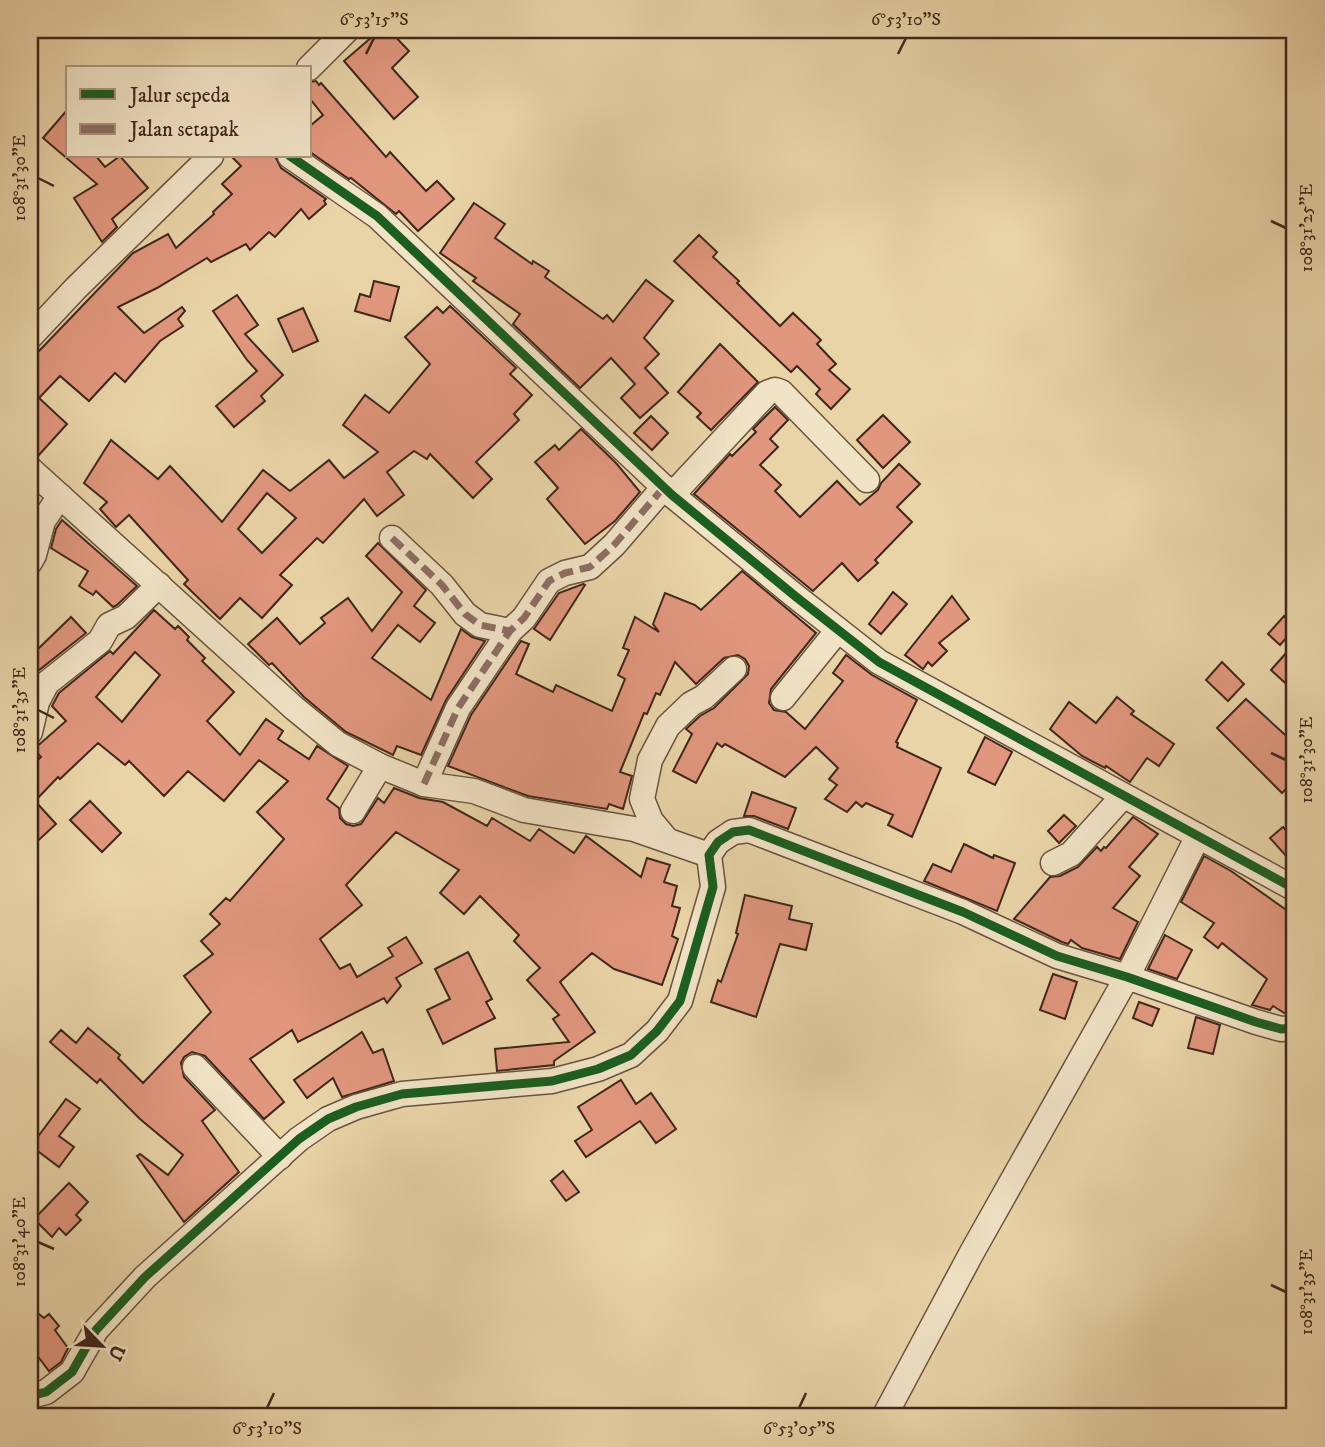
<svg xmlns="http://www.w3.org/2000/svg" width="1325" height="1447" font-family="'IM FELL DW Pica',serif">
	<rect width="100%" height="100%" fill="#e9d4a8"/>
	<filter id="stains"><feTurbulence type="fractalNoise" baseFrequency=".00286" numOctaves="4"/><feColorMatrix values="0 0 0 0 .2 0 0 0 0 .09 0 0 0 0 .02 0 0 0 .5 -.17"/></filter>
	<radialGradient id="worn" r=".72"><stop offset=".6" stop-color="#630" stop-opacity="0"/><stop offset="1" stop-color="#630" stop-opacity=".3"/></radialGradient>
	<!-- building -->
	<g fill="#e1977e" stroke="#40261a" stroke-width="2" fill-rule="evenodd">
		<polygon points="380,30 389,30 409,51 392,68 418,97 394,119 344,61"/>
		<polygon points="316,81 319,85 321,83 386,157 390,152 426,191 437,181 454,199 418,231 399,211 396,214 351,178 349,179 310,152 310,126 323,115 310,99 310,82"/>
		<polygon points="68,109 68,156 96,156 105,167 120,156 148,188 112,219 117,227 102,242 74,198 97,184 43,138"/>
		<polygon points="231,156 275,156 281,168 326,199 324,201 326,204 309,219 301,209 275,237 269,232 250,250 246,244 211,262 207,258 157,288 118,307 144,333 182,307 185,311 178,319 183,326 160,341 125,382 115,373 89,401 60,376 39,398 67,424 38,456 30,448 30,358 38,350 39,351 133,253 168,234 176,248 214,214 213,212 232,194 222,184 241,166"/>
		<polygon points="474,203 505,224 495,238 532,264 533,261 549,271 545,277 603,319 607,315 613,322 646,280 673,301 644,338 659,354 645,368 668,393 640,418 621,398 635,384 611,358 580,388 513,324 520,314 473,281 476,278 440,253"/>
		<polygon points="699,235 717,252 713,257 739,281 737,283 780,326 793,313 821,340 817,344 836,364 829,370 850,389 831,409 816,394 820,389 797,366 791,372 674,261"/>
		<polygon points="374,281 399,287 390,321 355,311 360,294 370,297"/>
		<polygon points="237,295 258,325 245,334 283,375 261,396 265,401 234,427 216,406 257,371 247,360 213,311"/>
		<path d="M450,306l66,62 -6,6 22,21 -18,19 5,6 -43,42 16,17 -19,19 -43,-44 -3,5 -13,-8 -27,21 17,23 -27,21 -13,-17 -41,44 -6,-5 -37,37 12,10 -30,33 -22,-20 -20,21 -36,-35 4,-4 -59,-65 -13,12 -16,-18 7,-7 -23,-19 27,-43 47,39 12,-13 52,56 41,-52 27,21 39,-31 15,18 34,-26 -35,-27 22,-30 24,18 41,-49 -25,-27 32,-30 6,6zM267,493l29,25 -34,35 -24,-24z"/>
		<polygon points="303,308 318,341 293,352 278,319"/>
		<polygon points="720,344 758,382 711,430 697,417 701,413 678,392"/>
		<polygon points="775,407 788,420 770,439 778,447 760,465 781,485 775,491 800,517 837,481 860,505 878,490 881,483 899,464 920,484 897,507 912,522 875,560 878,563 858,581 842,563 813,591 694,494 730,454 732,456 756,432 753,429"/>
		<polygon points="883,415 910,442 883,468 857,440"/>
		<polygon points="651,416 668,433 652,450 634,433"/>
		<polygon points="581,429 616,463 640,492 615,521 585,544 547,499 558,488 535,462 555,445 559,450"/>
		<polygon points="62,520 137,586 117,605 113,607 96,591 93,595 79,586 88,571 51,548 56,529"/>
		<polygon points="378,543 426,590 414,606 435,623 420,642 398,625 372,658 431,700 461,629 472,637 485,641 446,700 421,755 397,746 393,755 346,732 304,697 272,663 269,665 248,644 277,618 300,644 325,623 321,618 348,598 372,631 402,592 366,556"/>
		<polygon points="742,571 816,633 771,689 769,703 774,710 786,712 805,729 843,681 833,673 846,655 872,675 917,700 896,742 898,743 897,747 941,768 912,837 888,825 893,815 866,803 862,807 856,802 847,812 825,799 837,785 829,779 838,768 816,747 785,777 725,744 722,747 717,743 696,783 673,771 692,734 686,729 700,716 714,708 748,674 749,666 745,659 738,655 724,658 696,684 675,662 660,695 656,693 647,714 644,713 620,772 632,776 623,809 609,804 607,809 528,796 448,766 471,715 521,641 529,644 516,674 553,692 556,685 612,711 625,679 618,675 629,650 623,648 635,617 659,632 653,624 665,593 695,605 701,610"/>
		<polygon points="583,584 585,585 550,640 534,629 559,593"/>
		<polygon points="893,592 907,604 881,634 869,624"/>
		<polygon points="952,596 969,619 939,643 947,651 932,666 928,662 923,669 905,655"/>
		<path d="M154,610l21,19 3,-3 11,11 -2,3 18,18 -3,3 32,31 -27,29 33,34 26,-36 17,12 -5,8 31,20 8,-13 31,20 -21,33 12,9 1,10 6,6 7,2 8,-2 17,-26 6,5 10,-15 25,10 24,4 44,24 5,-8 38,23 9,-12 35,24 12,-17 55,41 6,-19 23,7 -6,17 13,4 -5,20 8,2 -8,28 6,3 -16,46 -48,-16 -22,-16 -32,29 35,50 -41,29v4l-57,6 -2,-22 74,-7 -16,-23 6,-4 -32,-35 13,-12 -26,-27 5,-6 -39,-39 -16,18 -24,-21 19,-23 -63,-38 -50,53 16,20 -42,34 20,30 10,-5 7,13 36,-21 -5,-8 18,-11 16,26 -26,15 5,8 -14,17 -3,-5 -86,44 -6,-12 -42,29 34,43 -20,17 -59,-63 -13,-4 -8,5 -3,6 3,14 31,33 -13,11 37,51 -55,50 -47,-66 3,-2 28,21 15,-20 -43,-36 -40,-40 -3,4 -47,-41 11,-12 15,13 12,-15 32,27 -2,3 25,25 68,-71 -27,-36 29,-22 -12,-13 19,-17 -10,-10 16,-16 4,3 54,-62 -27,-27 31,-31 -29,-21 -35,41 -36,-30 -24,25 -35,-35 -4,4 -27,-22 -38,36 -2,-2 -23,24 21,23 -26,24v-80l11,-11 -7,-8 32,-28 -14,-15 7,-13 51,-42 3,3zM135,652l25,23 -38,47 -26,-25z"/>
		<polygon points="1284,616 1295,628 1280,645 1268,634"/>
		<polygon points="71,617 86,633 38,671 30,684 30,639 39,648"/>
		<polygon points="1295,643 1295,692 1271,670"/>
		<polygon points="1222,662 1244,684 1228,701 1206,680"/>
		<polygon points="1117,697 1134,711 1131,714 1174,744 1159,766 1147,758 1130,782 1106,766 1105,768 1082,756 1050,729 1069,702 1096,723"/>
		<polygon points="1246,699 1295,744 1295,780 1282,793 1217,728"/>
		<polygon points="985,737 1012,752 995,785 968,772"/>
		<polygon points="752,792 796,808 788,829 754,816 744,816"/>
		<polygon points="90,801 121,833 102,852 70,820"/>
		<polygon points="1064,815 1076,826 1059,843 1048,831"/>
		<polygon points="1133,817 1158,834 1129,867 1140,876 1113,908 1138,922 1120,959 1082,948 1071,940 1068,944 1062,942 1014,919 1050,877 1060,876 1078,867 1097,847 1101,851 1104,847 1106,848"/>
		<polygon points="1283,827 1295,840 1295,866 1270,838"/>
		<polygon points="964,844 993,858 994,855 1015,863 997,911 924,881 933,864 951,872"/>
		<polygon points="1204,856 1231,871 1295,916 1295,1013 1286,1014 1273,1006 1270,1010 1252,1005 1267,979 1222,943 1218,948 1204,937 1214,923 1181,902"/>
		<polygon points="745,895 792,906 789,919 812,924 806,950 780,944 756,1017 711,1002 718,980 721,982 738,934 736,933"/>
		<polygon points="1165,935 1192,950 1177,979 1148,969"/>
		<polygon points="468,952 492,999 486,1002 495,1018 443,1044 427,1010 450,999 435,969"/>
		<polygon points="1053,974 1077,982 1065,1019 1040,1010"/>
		<polygon points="1139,1002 1159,1009 1152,1026 1133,1018"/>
		<polygon points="1196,1017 1220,1025 1213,1054 1188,1048"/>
		<polygon points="362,1032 373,1053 383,1049 394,1081 342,1097 333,1078 307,1098 294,1080"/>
		<polygon points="621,1080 636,1104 651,1093 676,1129 656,1143 640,1121 586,1157 575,1141 592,1130 578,1107"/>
		<polygon points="66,1099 80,1109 59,1136 74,1147 59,1167 31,1146"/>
		<polygon points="563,1171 579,1192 566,1201 551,1181"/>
		<polygon points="69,1183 88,1202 76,1215 81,1220 66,1235 59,1228 52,1237 34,1219"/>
		<polygon points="30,1307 44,1318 49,1314 59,1326 55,1330 68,1348 61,1362 49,1371 30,1346"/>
	</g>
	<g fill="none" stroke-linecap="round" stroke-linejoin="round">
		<!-- minor casing -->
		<g stroke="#6a523e" stroke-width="27">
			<g id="minor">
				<polyline points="309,68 347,30"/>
				<polyline points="290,156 377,216 672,495 795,596 879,662 1295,889"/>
				<polyline points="30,337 76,288 211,156"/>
				<polyline points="30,469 294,708 338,744 380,766 424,784 474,791 524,810 634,829 709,855"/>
				<polyline points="672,495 767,393 775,390 781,392 867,480"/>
				<polyline points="392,538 442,585 465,614 480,625 510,631"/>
				<polyline points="30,562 34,555 43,521 60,496"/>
				<polyline points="783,698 838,630"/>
				<polyline points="30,732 37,702 47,683 100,641 109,625 126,617 159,585"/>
				<polyline points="424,784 458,708 510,631 524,618 549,581 565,573 590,567 614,545 664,487"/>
				<polyline points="353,811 380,766"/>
				<polyline points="666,839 651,821 642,799 650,760 668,726 691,704 704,697 734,669"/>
				<polyline points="1053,863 1071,854 1123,796"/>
				<polyline points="195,1067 280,1157"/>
				<polyline points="30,1396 46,1392 72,1372 96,1330 145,1277 299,1139 328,1119 356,1107 402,1094 552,1081 598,1069 631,1055 657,1031 680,1001 713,887 709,855 718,842 733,832 749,830 963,912 1057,956 1127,977 1256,1022 1281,1029 1295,1028"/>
				<polyline points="884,1417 971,1254 1127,977 1198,836"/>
			</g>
		</g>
		<!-- minor -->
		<use href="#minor" stroke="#f1e3c6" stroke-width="24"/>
		<!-- quiet -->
		<g stroke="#8d6e63" stroke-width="7" stroke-dasharray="14 7" stroke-linecap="butt">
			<polyline points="392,538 442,585 465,614 480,625 510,631"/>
			<polyline points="424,784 458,708 510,631 524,618 549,581 565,573 590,567 614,545 664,487"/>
		</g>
		<!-- cycleway casing -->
		<g stroke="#f1e3c6" stroke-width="13">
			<g id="cycleway">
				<polyline points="290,156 377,216 672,495 795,596 879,662 1295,889"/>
				<polyline points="30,1396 46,1392 72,1372 96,1330 145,1277 299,1139 328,1119 356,1107 402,1094 552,1081 598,1069 631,1055 657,1031 680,1001 713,887 709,855 718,842 733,832 749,830 963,912 1057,956 1127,977 1256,1022 1281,1029 1295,1028"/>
			</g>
		</g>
		<!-- cycleway -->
		<use href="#cycleway" stroke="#1b5e20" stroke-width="9"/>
	</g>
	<!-- ticks -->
	<path fill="none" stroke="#40261a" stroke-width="2.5" d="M366,54l8,-16M898,54l8,-16M38,178l16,8M1271,221l15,7M38,710l16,8M1271,753l15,7M38,1242l16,7M1271,1285l15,7M267,1408l7,-15M799,1408l7,-15"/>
	<!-- margin -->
	<rect width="1325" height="1447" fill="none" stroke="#e9d4a8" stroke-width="77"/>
	<!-- legend -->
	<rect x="66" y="66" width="245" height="91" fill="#f1e3c6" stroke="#aa9781" stroke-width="2"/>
	<rect x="80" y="89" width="35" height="10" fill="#1b5e20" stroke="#aa9781" stroke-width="2"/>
	<text x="130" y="102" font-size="21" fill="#40261a">Jalur sepeda</text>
	<rect x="80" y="124" width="35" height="10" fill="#8d6e63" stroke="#aa9781" stroke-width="2"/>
	<text x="130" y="136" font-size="21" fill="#40261a">Jalan setapak</text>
	<!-- north arrow -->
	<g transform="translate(102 1346) rotate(115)" stroke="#f1e3c6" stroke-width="5" paint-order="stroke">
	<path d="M0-5L12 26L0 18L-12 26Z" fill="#40261a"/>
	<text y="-10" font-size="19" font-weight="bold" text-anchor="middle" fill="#40261a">U</text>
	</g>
	<rect x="38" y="38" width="1248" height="1370" fill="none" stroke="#40261a" stroke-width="2.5"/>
	<g font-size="18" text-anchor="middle" fill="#40261a">
		<text x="374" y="25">6°53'15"S</text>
		<text x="906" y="25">6°53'10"S</text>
		<text transform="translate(19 178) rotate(-90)" y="6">108°31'30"E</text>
		<text transform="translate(1306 228) rotate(-90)" y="6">108°31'25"E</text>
		<text transform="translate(19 710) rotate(-90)" y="6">108°31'35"E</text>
		<text transform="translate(1306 760) rotate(-90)" y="6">108°31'30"E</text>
		<text transform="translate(19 1242) rotate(-90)" y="6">108°31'40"E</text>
		<text transform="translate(1306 1292) rotate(-90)" y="6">108°31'35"E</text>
		<text x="267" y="1434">6°53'10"S</text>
		<text x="799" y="1434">6°53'05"S</text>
	</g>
	<rect width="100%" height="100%" filter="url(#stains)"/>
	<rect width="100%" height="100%" fill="url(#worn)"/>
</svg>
